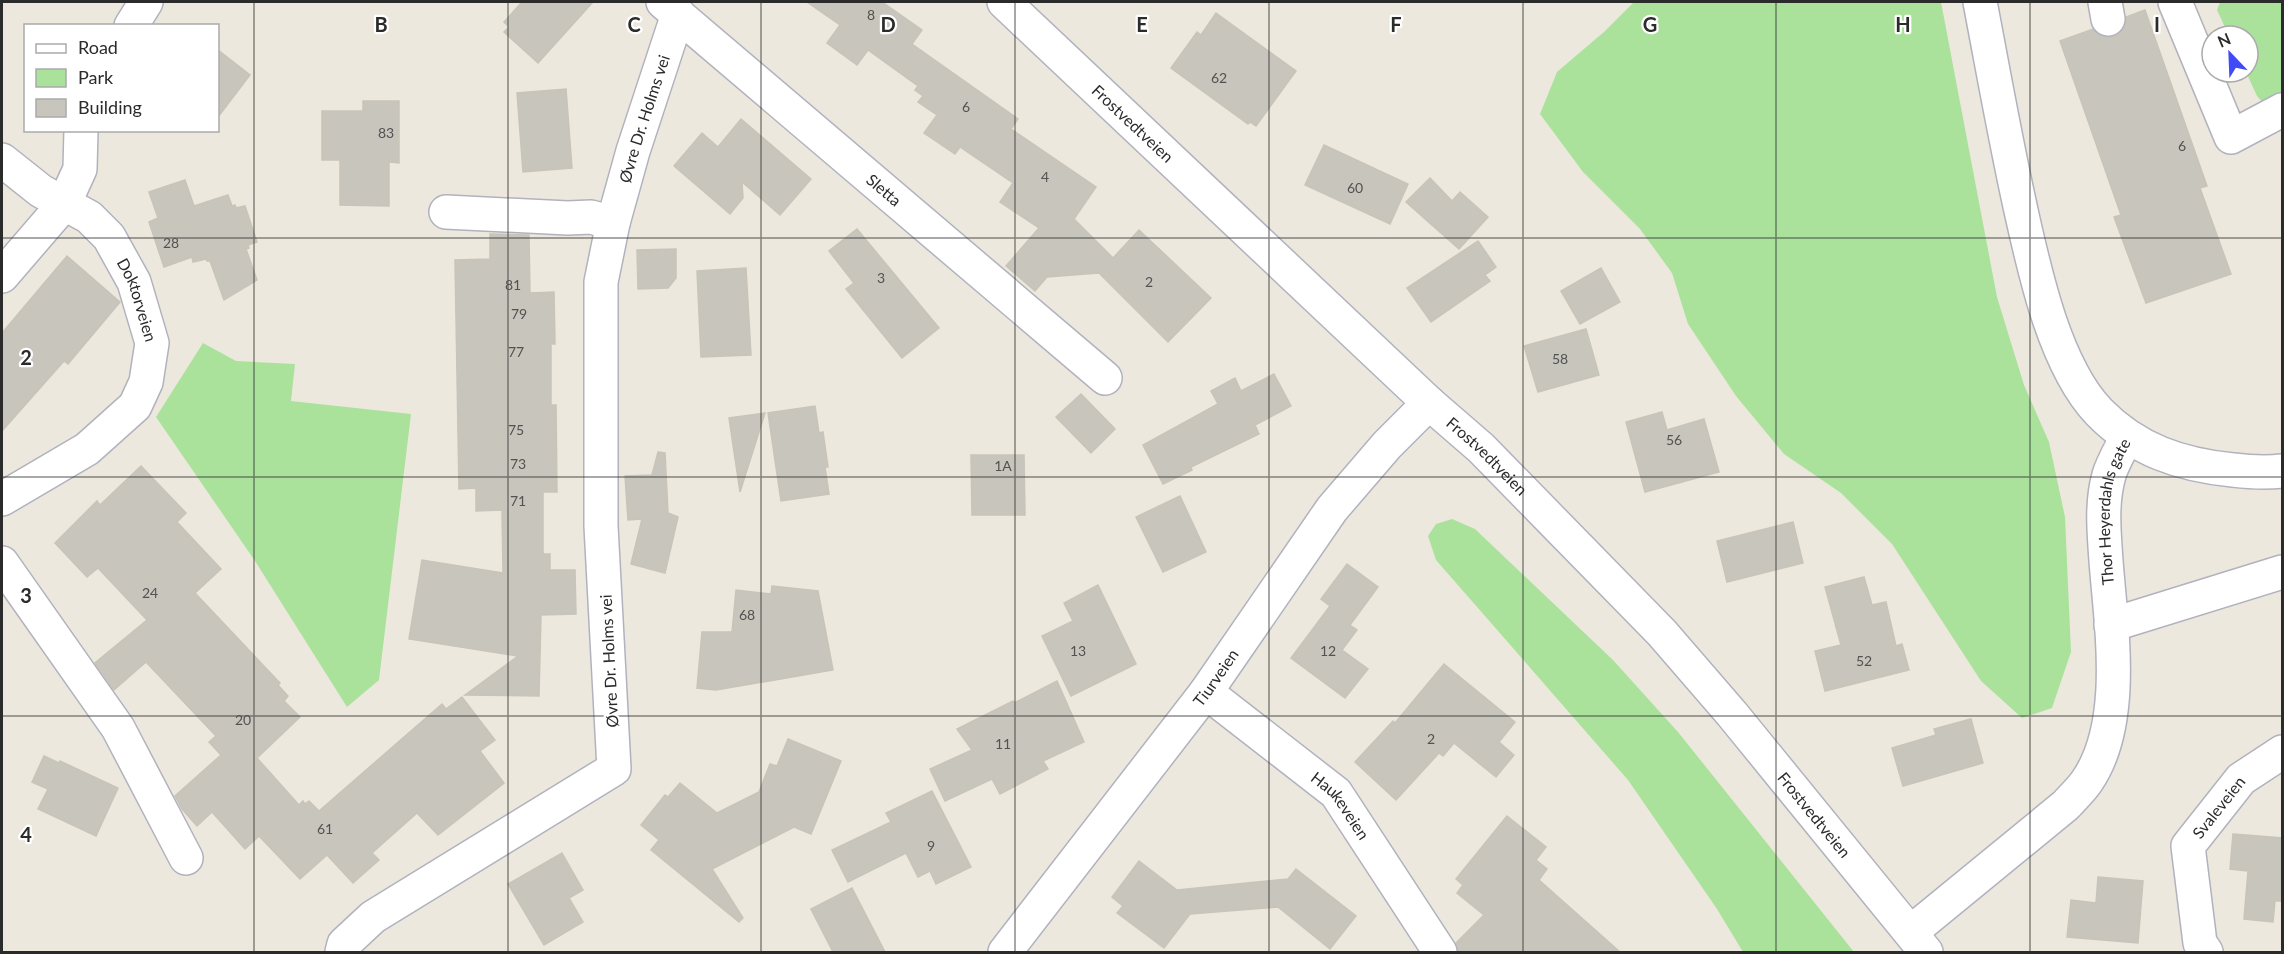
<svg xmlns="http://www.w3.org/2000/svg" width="2284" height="954" font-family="Lato,sans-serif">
	<rect width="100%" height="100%" fill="#ede8de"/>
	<!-- green -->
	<g fill="#aae29b">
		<polygon points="1634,2 1941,2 1997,297 2024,385 2049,442 2065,517 2071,652 2052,708 2022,718 1981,681 1892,544 1841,493 1784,454 1736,396 1688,324 1672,273 1640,229 1583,172 1540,114 1557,72 1605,31"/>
		<polygon points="2220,2 2282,2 2282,92 2263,103 2257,96 2246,72 2248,72 2248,36 2229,36 2217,10"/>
		<polygon points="203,343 236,361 295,364 291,401 411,414 379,680 347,707 255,561 156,417"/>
		<polygon points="1452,519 1475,529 1613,660 1678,732 1854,952 1743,952 1717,909 1628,780 1436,560 1428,536 1436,524"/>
	</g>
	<!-- building -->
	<g fill="#c8c5bd" stroke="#c8c4b7" stroke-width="1.5">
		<polygon points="522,2 593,2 538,63 504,32 509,27 504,22"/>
		<polygon points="807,2 882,2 922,30 912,44 1018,119 1011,129 1096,187 1074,219 1113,258 1139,230 1211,298 1168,342 1099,273 1047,277 1035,291 1006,266 1039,228 1000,202 1013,183 960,147 955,154 924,133 937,115 918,102 923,96 915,90 918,86 868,50 857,65 827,43 840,25"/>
		<polygon points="2145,10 2207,186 2200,188 2231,274 2146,303 2114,217 2121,215 2060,41 2093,29 2101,36 2112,37 2120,33 2125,26 2126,17"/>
		<polygon points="1216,13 1296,71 1256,126 1250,122 1248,124 1171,68 1197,32 1201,35"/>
		<polygon points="218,50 250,75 218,117"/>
		<polygon points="566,89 572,168 523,172 517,93"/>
		<polygon points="363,101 399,101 399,163 389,162 389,206 340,205 340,160 322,160 322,111 363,111"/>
		<polygon points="741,119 811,179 780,215 742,182 743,198 730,214 674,166 702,133 718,147"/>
		<polygon points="1324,145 1408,184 1390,224 1305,185"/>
		<polygon points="1430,178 1452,201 1460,192 1488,217 1459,249 1406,202"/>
		<polygon points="185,180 194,206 228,195 232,206 235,205 236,208 245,206 257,242 248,245 249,248 246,249 257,280 224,300 210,261 207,261 206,259 193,262 192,257 164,267 149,222 158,218 149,192"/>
		<polygon points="857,229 939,328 902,358 846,289 854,283 829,251"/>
		<polygon points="490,234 529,235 530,293 554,292 555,344 551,344 551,405 556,405 557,492 543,492 543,554 550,554 550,570 575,570 576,614 541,615 539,696 465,695 518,656 409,639 422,560 503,573 502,510 476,511 476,488 459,489 455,260 490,259"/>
		<polygon points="1478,241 1496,267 1485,275 1490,281 1431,322 1407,288"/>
		<polygon points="676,249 676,278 668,288 638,289 637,250"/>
		<polygon points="67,256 120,302 68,364 64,361 2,431 2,333"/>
		<polygon points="746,268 751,355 701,357 697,271"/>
		<polygon points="1601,268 1620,302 1580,324 1561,291"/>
		<polygon points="1586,329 1599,375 1538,392 1524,346"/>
		<polygon points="1274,374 1291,406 1255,425 1259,434 1191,467 1192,470 1163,484 1143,445 1218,404 1211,391 1235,378 1241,391"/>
		<polygon points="1081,394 1115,429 1091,453 1056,417"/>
		<polygon points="815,406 819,433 823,432 828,467 825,467 829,494 781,501 768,413"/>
		<polygon points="1662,412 1667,430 1704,419 1719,472 1645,492 1626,422"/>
		<polygon points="765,413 740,492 729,418"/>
		<polygon points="658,452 665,453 668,513 678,517 665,573 631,564 642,519 628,520 625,476 652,475"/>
		<polygon points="971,455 1024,455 1025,515 972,515"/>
		<polygon points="141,466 186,513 177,522 221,569 195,593 280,683 278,685 288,696 284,701 300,717 257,758 299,805 303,801 305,804 309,801 319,811 442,704 446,709 462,697 495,740 480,751 504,783 438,835 417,813 372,853 379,860 353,883 327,855 300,879 259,836 245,849 212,812 197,826 182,809 175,796 221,755 209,742 216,736 146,662 114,690 95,663 147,620 98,568 87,577 55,543 97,501 100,505"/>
		<polygon points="1180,496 1206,552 1163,572 1136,517"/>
		<polygon points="1793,522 1803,563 1727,582 1717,541"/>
		<polygon points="1347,564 1378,587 1350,625 1357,630 1342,650 1368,669 1345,698 1291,658 1330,606 1321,599"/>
		<polygon points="1864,577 1872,605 1886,602 1896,646 1902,644 1909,670 1825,691 1815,651 1841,645 1825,587"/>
		<polygon points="1098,585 1136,664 1071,696 1042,636 1073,621 1064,603"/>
		<polygon points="772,586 818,591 833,670 716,690 697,688 702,632 732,632 736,590 771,594"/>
		<polygon points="1444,664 1515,722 1499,742 1514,755 1496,777 1454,743 1443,756 1439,753 1396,800 1355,762 1393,721 1395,723"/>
		<polygon points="1057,681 1084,742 1043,761 1048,769 1000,794 992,779 945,801 930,769 972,750 957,729 1013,701 1014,703"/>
		<polygon points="1971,719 1983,763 1903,786 1892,748 1936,735 1934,729"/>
		<polygon points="788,739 841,761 811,834 794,827 712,869 743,918 739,922 651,850 659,840 641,825 665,795 668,797 680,783 717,813 759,792 770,764 777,766"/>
		<polygon points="44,756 59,763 60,761 118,788 96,836 38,809 48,789 32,782"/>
		<polygon points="932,791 971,867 936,884 930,871 918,877 906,853 848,882 832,850 891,822 886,813"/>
		<polygon points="1507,816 1546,847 1536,860 1547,869 1539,880 1620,952 1458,952 1456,943 1484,915 1457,893 1463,885 1456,879"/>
		<polygon points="2233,834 2283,838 2283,901 2275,901 2273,922 2244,919 2248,871 2230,869"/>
		<polygon points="562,853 583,890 569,898 583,922 544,945 508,884"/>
		<polygon points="1139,861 1177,890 1288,879 1296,869 1356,916 1330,949 1278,907 1190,914 1164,948 1117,913 1123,906 1112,897"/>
		<polygon points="2098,877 2143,881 2138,943 2067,937 2071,900 2096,903"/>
		<polygon points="852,888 885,952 833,952 811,909"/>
	</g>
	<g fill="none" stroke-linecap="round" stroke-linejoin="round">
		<!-- minor casing -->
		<g stroke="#b1b2be" stroke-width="36">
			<g id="minor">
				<path id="s1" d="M663,2l442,376"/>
				<path id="s2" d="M1004,2l425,401 52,45 181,185 70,81 194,238"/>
				<path d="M1980,2c13,68 25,136 40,204 14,63 34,159 79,206 37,38 82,53 134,58 17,2 32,3 49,1"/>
				<polyline points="2105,2 2108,19"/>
				<polyline points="2175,2 2231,137 2282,110"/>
				<polyline points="131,26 146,2"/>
				<path id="s3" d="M2,160l39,31 48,26 20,20 25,45 18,61 -6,39 -11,24 -48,43 -85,50"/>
				<polyline points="446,212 568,218 591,217 613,223"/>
				<polyline points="2,276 64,204 80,169 81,130"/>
				<polyline points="2,563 118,728 186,858"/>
				<polyline points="2111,625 2282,572"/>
				<path id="s4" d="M1206,692l130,101 104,159"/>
				<path id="s5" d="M1911,932l155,-127c7,-8 15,-15 21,-24 40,-58 24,-154 19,-220 -2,-29 -5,-58 3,-86 4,-13 12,-26 18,-38"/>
				<path id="s6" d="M342,952l2,-8 29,-27 241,-148 -13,-243v-244l12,-59 20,-72 45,-137"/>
				<path id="s7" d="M1005,952l201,-260 126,-183 55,-64 42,-42"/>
				<path id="s8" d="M2206,952l-6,-9 -12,-97 53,-67 41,-27"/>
			</g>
		</g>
		<!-- minor -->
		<use href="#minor" stroke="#fff" stroke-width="33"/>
	</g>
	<!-- grid -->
	<path fill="none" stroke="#2b2b2b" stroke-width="1.5" stroke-opacity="0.55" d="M254,2v950M508,2v950M761,2v950M1015,2v950M1269,2v950M1523,2v950M1776,2v950M2030,2v950M2,238h2280M2,477h2280M2,716h2280"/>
	<g text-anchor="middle" stroke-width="4.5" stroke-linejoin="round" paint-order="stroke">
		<!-- number labels -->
		<g font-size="14" fill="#525250">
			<text x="871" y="20">8</text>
			<text x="1219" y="83">62</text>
			<text x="966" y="112">6</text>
			<text x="386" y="138">83</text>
			<text x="2182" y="151">6</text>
			<text x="1045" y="182">4</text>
			<text x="1355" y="193">60</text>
			<text x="171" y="248">28</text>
			<text x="881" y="283">3</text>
			<text x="1149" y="287">2</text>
			<text x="513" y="290">81</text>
			<text x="519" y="319">79</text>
			<text x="516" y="357">77</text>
			<text x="1560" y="364">58</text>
			<text x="516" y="435">75</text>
			<text x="1674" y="445">56</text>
			<text x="518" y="469">73</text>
			<text x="1003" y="471">1A</text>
			<text x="518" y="506">71</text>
			<text x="150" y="598">24</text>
			<text x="747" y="620">68</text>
			<text x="1078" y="656">13</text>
			<text x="1328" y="656">12</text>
			<text x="1864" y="666">52</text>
			<text x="243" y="725">20</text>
			<text x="1431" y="744">2</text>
			<text x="1003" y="749">11</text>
			<text x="325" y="834">61</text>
			<text x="931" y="851">9</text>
		</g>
		<!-- street labels -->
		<g font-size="16" fill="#2b2b2b" stroke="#fff">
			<text dy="6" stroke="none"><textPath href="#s6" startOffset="987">Øvre Dr. Holms vei</textPath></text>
			<text dy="6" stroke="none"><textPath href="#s2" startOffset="177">Frostvedtveien</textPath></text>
			<text dy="6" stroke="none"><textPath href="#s1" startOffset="290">Sletta</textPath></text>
			<text dy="6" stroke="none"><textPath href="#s3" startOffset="202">Doktorveien</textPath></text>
			<text dy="6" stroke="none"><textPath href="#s2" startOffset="663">Frostvedtveien</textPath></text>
			<text dy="6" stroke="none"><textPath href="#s5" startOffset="508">Thor Heyerdahls gate</textPath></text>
			<text transform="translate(609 661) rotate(-93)" y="6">Øvre Dr. Holms vei</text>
			<text dy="6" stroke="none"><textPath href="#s7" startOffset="346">Tiurveien</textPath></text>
			<text dy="6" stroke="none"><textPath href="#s4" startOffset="177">Haukeveien</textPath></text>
			<text dy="6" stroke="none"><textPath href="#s8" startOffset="158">Svaleveien</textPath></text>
			<text dy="6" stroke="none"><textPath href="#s2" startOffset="1149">Frostvedtveien</textPath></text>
		</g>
	</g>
	<g font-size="20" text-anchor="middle" font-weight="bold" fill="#2b2b2b" stroke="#fff" stroke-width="4.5" stroke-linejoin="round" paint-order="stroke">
		<text x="381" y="32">B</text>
		<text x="634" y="32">C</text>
		<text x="888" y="32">D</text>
		<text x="1142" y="32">E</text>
		<text x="1396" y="32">F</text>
		<text x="1650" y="32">G</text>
		<text x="1903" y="32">H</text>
		<text x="2157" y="32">I</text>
		<text x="26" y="365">2</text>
		<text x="26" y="603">3</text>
		<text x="26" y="842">4</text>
	</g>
	<!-- border -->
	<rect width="2284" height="954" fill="none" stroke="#2b2b2b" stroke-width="6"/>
	<!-- legend -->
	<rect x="24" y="24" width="195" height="108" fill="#ffffff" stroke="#aaaaaa" stroke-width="1.5"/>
	<rect x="36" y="44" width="30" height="9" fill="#ffffff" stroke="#aaaaaa" stroke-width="1.5"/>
	<text x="78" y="54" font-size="18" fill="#2b2b2b">Road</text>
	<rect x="36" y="69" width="30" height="18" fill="#aae29b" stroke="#aaaaaa" stroke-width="1.5"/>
	<text x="78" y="84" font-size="18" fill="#2b2b2b">Park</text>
	<rect x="36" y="99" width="30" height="18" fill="#c8c5bd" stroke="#aaaaaa" stroke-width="1.5"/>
	<text x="78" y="114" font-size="18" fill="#2b2b2b">Building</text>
	<!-- north arrow -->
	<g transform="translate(2230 54) rotate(337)"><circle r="28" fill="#ffffff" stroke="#aaaaaa" stroke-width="1.5"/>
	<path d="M0-4.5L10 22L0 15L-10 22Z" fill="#404bf7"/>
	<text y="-9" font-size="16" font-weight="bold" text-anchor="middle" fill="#2b2b2b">N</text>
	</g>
</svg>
